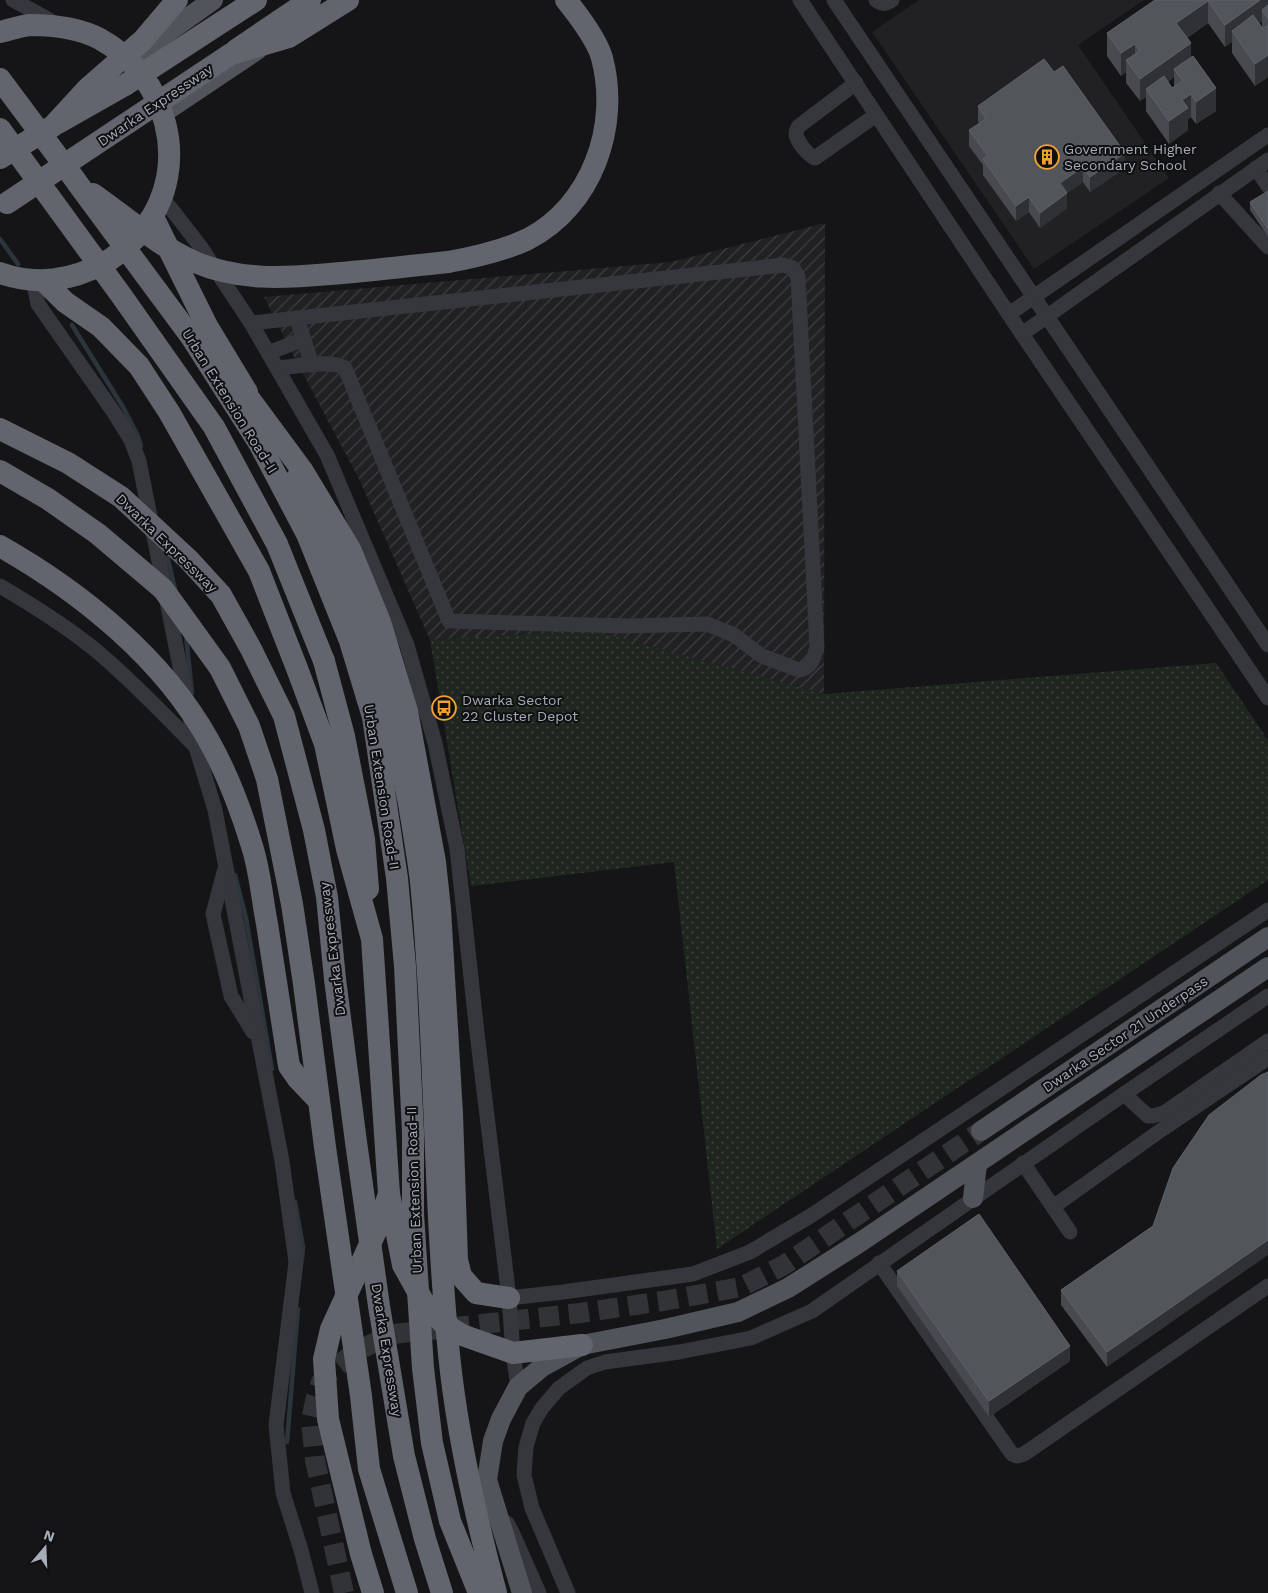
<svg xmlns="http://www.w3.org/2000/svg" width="1268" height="1593" font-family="'Work Sans',sans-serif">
	<defs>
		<pattern id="industrial-furrows" width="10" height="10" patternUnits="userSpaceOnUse" patternTransform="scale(1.25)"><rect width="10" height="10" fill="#212124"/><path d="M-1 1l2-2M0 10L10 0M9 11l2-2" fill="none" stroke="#3e3f42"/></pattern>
		<pattern id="grass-dots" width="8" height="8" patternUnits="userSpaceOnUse" patternTransform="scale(1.25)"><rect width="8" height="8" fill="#1f261f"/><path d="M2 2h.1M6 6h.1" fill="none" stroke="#3d433d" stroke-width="1.8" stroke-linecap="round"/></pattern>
	</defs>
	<rect width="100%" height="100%" fill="#151517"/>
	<!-- built -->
	<polygon fill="#212124" points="919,0 1144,0 1078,45 1169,178 1034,269 872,32"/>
	<!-- industrial -->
	<polygon fill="url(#industrial-furrows)" points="825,223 824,694 592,630 430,640 360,481 294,357 264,297 671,262"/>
	<!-- grass -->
	<polygon fill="url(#grass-dots)" points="592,630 824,694 1216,663 1268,740 1268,880 717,1249 674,862 471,886 430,640"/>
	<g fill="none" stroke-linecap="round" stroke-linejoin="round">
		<!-- stream -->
		<g stroke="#2b353b" stroke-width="4.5">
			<polyline points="0,239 18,264"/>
			<polyline points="72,325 123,407 138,436 141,446"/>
			<polyline points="166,551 175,589"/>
			<polyline points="186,636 192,693"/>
			<polyline points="235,875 246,918 272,1069"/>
			<polyline points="295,1202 303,1247 302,1259"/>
			<polyline points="287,1442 298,1309"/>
		</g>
		<!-- major-tunnel -->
		<polyline stroke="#323337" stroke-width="20" stroke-dasharray="20 10" stroke-linecap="butt" points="344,1593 315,1460 311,1420 316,1397 321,1382 336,1367 350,1356 363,1348 393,1334 580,1313 663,1301 741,1287 784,1265 981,1131"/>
		<!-- minor -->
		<g stroke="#36373c" stroke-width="15">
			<polyline points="13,0 55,23"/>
			<polyline points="800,0 1022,334 1268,698"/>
			<polyline points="834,0 1268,645"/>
			<path d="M876,0c6,5 10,4 16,0"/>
			<path d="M856,83l-57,43c-2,3 -3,5 -3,8 1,8 12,21 19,24l61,-43"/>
			<polyline points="1256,168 1268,186"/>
			<polyline points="1219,193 1268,247"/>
			<polyline points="162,197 200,246 251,323 327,455 407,645 435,743 457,849 477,1033 509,1298 513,1353 518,1387"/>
			<polyline points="33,280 38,304 115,414 131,440 139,461 196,747 215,810 282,1161 296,1262 276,1425 283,1493 301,1550 312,1593"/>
			<polyline points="1009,314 1268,135"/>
			<polyline points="297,318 312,365"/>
			<path d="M251,323l533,-58 9,3 5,9 19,370c-3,11 -6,21 -18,23l-37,-14 -28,-21 -27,-11 -79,2 -179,-5 -104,-253c-13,-9 -52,-1 -68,0"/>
			<polyline points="1022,334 1268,160"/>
			<polyline points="268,353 304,339"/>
			<path d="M0,586c34,20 68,41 99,67 34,29 66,62 97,94"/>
			<polyline points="224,872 213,914 231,996 253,1032"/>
			<polyline points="1124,1094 1148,1116 1152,1116 1164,1113 1268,1041"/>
			<polyline points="1023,1163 1053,1207 1164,1128 1268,1058"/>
			<polyline points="1053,1207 1070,1232"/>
			<polyline points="879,1263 1012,1454 1017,1456 1024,1454 1268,1286"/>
			<polyline points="509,1298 563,1292 693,1274 750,1252 812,1215 1268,910"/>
			<polyline points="507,1523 512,1532 539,1593"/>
			<polyline points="568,1593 532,1508 524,1475 526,1447 533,1423 542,1408 559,1388 587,1368 605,1362 679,1352 751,1338 812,1311 1124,1094 1268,996"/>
		</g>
		<!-- major -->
		<g stroke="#52545b" stroke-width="20">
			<polyline points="137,54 213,0"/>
			<polyline points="163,113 257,50"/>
			<polyline points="981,1131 1268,937"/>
			<polyline points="973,1198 977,1164"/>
			<polyline points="522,1593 487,1480 493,1441 501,1419 518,1387 542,1367 582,1345 665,1329 738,1312 788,1288 859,1243 1268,967"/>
		</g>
		<!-- highway -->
		<g stroke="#62656d" stroke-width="22">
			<path d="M0,32c9,-2 20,-6 30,-7 23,0 49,3 70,14 67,37 92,126 45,188 -15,19 -31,33 -53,42 -30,13 -61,15 -92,4"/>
			<polyline points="236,50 310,0"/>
			<polyline points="0,79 76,181"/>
			<polyline points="58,123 125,85"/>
			<polyline points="153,217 207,326 247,392"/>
			<path d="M448,262c28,-5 55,-11 80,-23 64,-33 92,-113 74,-181 -5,-18 -24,-43 -36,-58"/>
			<polyline points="44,281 65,302 101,327 139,366 169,412 259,571 298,671 325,744 347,849 372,939 389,1194 376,1231 331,1329 324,1359 328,1419 361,1554 373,1593"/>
			<path d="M297,478c33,69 69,139 88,214 9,36 16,74 24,111"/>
			<polyline points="324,661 344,736 364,839 368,889"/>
			<polyline points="452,1114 457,1260 461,1276 476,1293 509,1298"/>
			<polyline points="389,1194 403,1265 423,1301 444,1324 462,1335 513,1353 582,1345"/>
		</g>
		<!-- highway-bridge -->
		<g stroke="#62656d" stroke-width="22">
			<polyline points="125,85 256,0"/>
			<polyline points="0,129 121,295 214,427 277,544 324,661"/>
			<polyline points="0,158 53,126 88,88 143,40 177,0"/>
			<polyline points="78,184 192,338 259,443 307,534 350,641 373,717 397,878 405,966 413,1133 413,1214 423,1368 432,1443 450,1521 479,1593"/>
			<path d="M93,194c33,23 65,52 102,68 43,19 89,16 135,12 39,-3 79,-8 118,-12"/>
			<polyline points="7,203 231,54 289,37 348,0"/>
			<polyline points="234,378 302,470 350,549 380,622 407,711 435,862 440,909 452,1114"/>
			<polyline points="0,429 68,463 121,497 188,559 221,595 251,649 284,716 314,830 327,897 335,979 356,1142 379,1306 404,1456 425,1539 442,1593"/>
			<polyline points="0,471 48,499 98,534 163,589 220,668 249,726 267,779 292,904 304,984 325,1147 361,1396 369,1469 407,1593"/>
			<path d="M0,546c81,46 163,112 209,195 18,32 32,69 43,105 8,25 10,52 15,78 7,47 15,95 22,142l9,13 21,22"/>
			<path d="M409,803c4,26 9,53 12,79 15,157 12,315 28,472 8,81 26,160 47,239"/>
		</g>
	</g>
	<!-- wall -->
	<g fill="#484a4f" fill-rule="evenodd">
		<path d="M1155,0h113v77l-13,9 -23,-33v-11l-7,5 -17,-24 -21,15 4,19 25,54 -20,13 -5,-7 -3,2v11l-19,14 -23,-33v-14l-6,4 -14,-18v-11l-5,4 -14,-20v-23zM1262,21v6l-3,-4zM1174,77v10l-2,1 -4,-6z"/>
		<polygon points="978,106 1125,168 1090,192 1083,182 1067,193 1067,208 1040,228 1029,212 1016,221 983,175 983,165 969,146 969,130 979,124 978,121"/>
		<polygon points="1268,191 1268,237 1250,210 1250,202"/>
		<polygon points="1153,1226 1107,1367 1061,1305 1061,1290"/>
		<polygon points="897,1271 1070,1361 989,1417 897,1286"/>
	</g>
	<!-- shaded-wall -->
	<g fill="#2f3134">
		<polygon points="1260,0 1268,0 1268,16 1262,10 1262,21 1237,38 1232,31 1232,42 1225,47 1225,25"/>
		<polygon points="1208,1 1208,23 1176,45 1176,23"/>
		<polygon points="1191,43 1191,66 1174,69 1174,77 1150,94 1146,89 1146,97 1140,101 1140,79"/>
		<polygon points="1135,44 1135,66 1126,60 1126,72 1121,76 1121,53"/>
		<polygon points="1268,55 1268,77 1255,86 1255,64"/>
		<polygon points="1216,88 1216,111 1196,124 1196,102"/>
		<polygon points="1191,94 1191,117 1188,119 1188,130 1169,144 1169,121 1182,100"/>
		<polygon points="1125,153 1125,168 1090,192 1090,177"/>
		<polygon points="1083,167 1083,182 1060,198 1060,183"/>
		<polygon points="1067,193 1067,208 1040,228 1040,213"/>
		<polygon points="1029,197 1029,212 1016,221 1016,206"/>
		<polygon points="1268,1240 1268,1255 1107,1367 1107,1352"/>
		<polygon points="1070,1346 1070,1361 989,1417 989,1401"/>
	</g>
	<!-- building -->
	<g fill="#52555a" stroke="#5f6369">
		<polygon points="1155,0 1260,0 1225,25 1208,1 1176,23 1191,43 1140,79 1126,60 1140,51 1135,44 1121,53 1107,33"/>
		<polygon points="1268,5 1268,19 1262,10"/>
		<polygon points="1253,15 1263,29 1268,25 1268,55 1255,64 1232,31"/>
		<polygon points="1193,56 1216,88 1196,102 1191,94 1182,100 1188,108 1169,121 1146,89 1164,76 1172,88 1183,81 1174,69"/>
		<polygon points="1044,59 1054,72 1063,66 1125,153 1090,177 1083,167 1060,183 1067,193 1040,213 1029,197 1016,206 983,159 988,156 969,130 986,119 978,106"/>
		<polygon points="1268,191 1268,229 1250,202"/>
		<polygon points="1268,1072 1268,1240 1107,1352 1061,1290 1153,1226 1173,1168 1209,1115 1261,1075"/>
		<polygon points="979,1214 1070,1346 989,1401 897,1271"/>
	</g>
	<!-- icons -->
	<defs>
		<g id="building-ring" transform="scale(1.25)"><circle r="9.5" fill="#101012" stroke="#f4a22f" stroke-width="1.5"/><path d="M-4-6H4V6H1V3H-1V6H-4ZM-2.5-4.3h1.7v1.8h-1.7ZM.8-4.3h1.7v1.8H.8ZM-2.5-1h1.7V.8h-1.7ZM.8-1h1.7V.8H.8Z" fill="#f4a22f"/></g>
		<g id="bus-ring" transform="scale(1.25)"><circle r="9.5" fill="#101012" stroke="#f4a22f" stroke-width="1.5"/><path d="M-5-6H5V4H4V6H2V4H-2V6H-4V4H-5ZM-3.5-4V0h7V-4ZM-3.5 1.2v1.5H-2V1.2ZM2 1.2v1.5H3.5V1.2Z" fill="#f4a22f"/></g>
	</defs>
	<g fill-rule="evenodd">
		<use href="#building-ring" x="1047" y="157"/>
		<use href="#bus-ring" x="444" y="708"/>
	</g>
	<g text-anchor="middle" stroke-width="4" stroke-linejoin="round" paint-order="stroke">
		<!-- street labels -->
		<g font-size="14" fill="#a6adb7" stroke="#101012">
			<text transform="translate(155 105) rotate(-34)" y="5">Dwarka Expressway</text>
			<text transform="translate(230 401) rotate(58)" y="5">Urban Extension Road-II</text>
			<text transform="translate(167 543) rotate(44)" y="5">Dwarka Expressway</text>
			<text transform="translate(382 787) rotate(81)" y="5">Urban Extension Road-II</text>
			<text transform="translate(332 949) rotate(-97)" y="5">Dwarka Expressway</text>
			<text transform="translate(1125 1034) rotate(-34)" y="5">Dwarka Sector 21 Underpass</text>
			<text transform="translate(414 1190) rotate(-92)" y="5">Urban Extension Road-II</text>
			<text transform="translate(387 1350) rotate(81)" y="5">Dwarka Expressway</text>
		</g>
		<!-- poi labels -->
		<g font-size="14" fill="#a6adb7" stroke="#101012" text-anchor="start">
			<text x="1064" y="154">Government Higher<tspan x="1064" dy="16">Secondary School</tspan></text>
			<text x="462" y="705">Dwarka Sector<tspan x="462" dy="16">22 Cluster Depot</tspan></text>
		</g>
	</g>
	<!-- north arrow -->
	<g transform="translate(45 1548) rotate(19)" stroke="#101012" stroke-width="4" paint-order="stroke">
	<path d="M0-4L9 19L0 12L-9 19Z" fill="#a6adb7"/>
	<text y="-8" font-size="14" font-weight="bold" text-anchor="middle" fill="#a6adb7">N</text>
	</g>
</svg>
